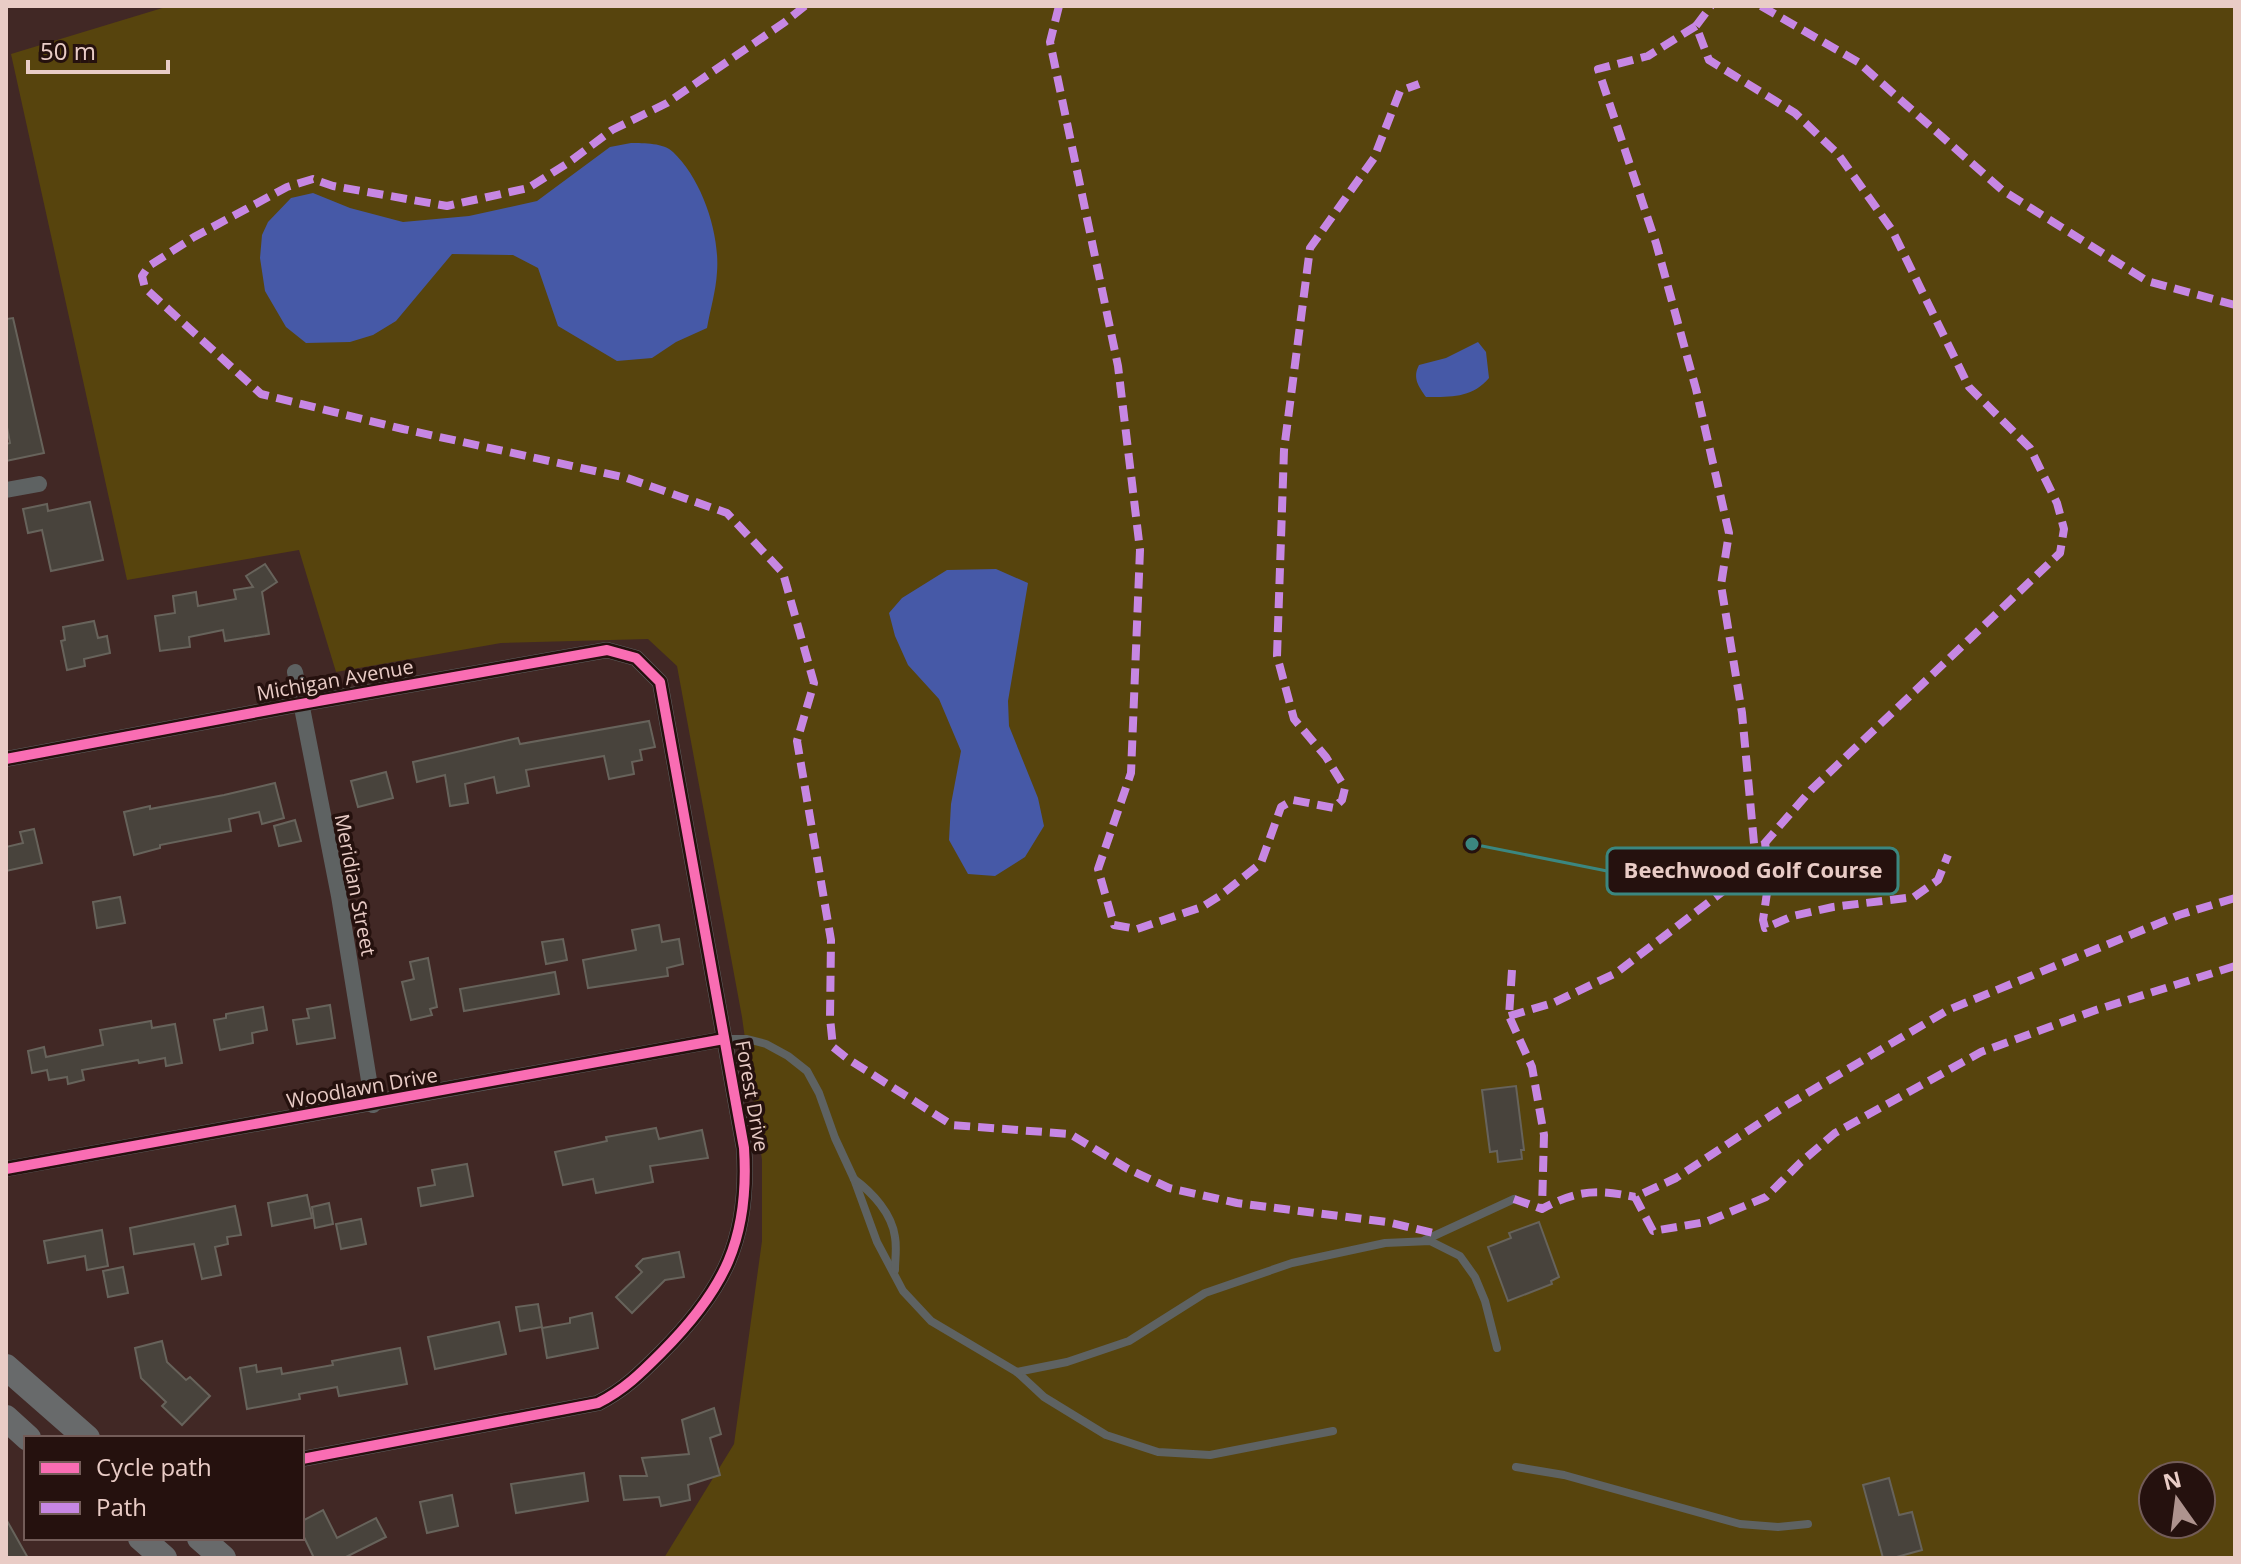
<svg xmlns="http://www.w3.org/2000/svg" width="2241" height="1564" font-family="'Open Sans',sans-serif">
	<rect width="100%" height="100%" fill="#412825"/>
	<!-- green -->
	<path fill="#57440d" fill-rule="evenodd" d="M169,6h2066v1552h-1571l70,-114 28,-203v-81l-20,-143 -65,-351 -29,-27 -147,4 -165,29 -37,-122 -172,30 -116,-526zM2153,1476h48v48h-48z"/>
	<!-- water -->
	<g fill="#4659a7">
		<path d="M631,143c13,0 33,0 42,9 29,27 47,82 44,120 -1,19 -7,38 -10,56l-31,14 -24,16 -35,3 -59,-35 -20,-58 -25,-13 -61,-1 -56,67 -23,14 -23,7 -44,1 -20,-16 -21,-36 -5,-33 2,-23 6,-13 23,-24 22,-5 37,15 53,14 66,-6 68,-15 73,-54z"/>
		<path d="M1478,342l8,10 3,26c-17,20 -38,19 -63,19 -7,-10 -14,-19 -7,-32l27,-7z"/>
		<polygon points="996,569 1028,583 1008,701 1009,726 1038,798 1044,826 1025,857 995,876 968,874 949,840 951,804 961,751 939,699 908,665 895,636 889,613 902,598 947,570"/>
	</g>
	<!-- building -->
	<g fill="#48433c" stroke="#67635b" stroke-width="2">
		<polygon points="13,318 44,453 6,461 6,444 10,443 6,422 6,319"/>
		<polygon points="90,502 103,560 51,571 42,530 28,533 23,509 47,504 48,511"/>
		<polygon points="265,564 277,582 262,592 269,634 225,641 223,630 189,637 190,647 160,651 155,616 175,613 173,596 196,592 198,606 236,599 234,590 253,587 246,576"/>
		<polygon points="94,621 98,638 107,636 110,653 84,659 85,666 67,670 61,641 65,640 63,627"/>
		<polygon points="649,721 655,747 640,750 642,760 632,762 634,774 609,779 604,756 526,770 529,786 497,793 494,777 465,784 468,803 450,806 445,775 417,782 413,762 518,738 520,744"/>
		<polygon points="386,772 393,798 358,807 351,781"/>
		<polygon points="275,783 284,818 262,824 259,812 229,819 231,831 160,845 160,848 134,855 124,812 150,806 150,809 224,795"/>
		<polygon points="295,820 301,841 279,846 274,826"/>
		<polygon points="34,829 42,863 6,871 6,847 23,843 20,832"/>
		<polygon points="120,897 125,923 97,928 93,902"/>
		<polygon points="659,925 662,942 679,939 683,964 667,968 668,976 588,988 583,960 636,950 632,930"/>
		<polygon points="563,939 567,960 546,964 542,942"/>
		<polygon points="428,958 437,1007 430,1009 432,1015 411,1020 402,982 414,979 410,962"/>
		<polygon points="555,972 559,994 464,1011 460,989"/>
		<polygon points="330,1005 335,1038 297,1044 293,1020 309,1018 307,1009"/>
		<polygon points="263,1007 267,1030 252,1033 253,1043 220,1050 214,1020 226,1018 226,1014"/>
		<polygon points="151,1021 152,1028 175,1024 182,1063 166,1066 165,1058 139,1063 138,1060 82,1070 84,1080 68,1084 67,1077 49,1080 47,1070 32,1073 28,1051 44,1047 46,1057 103,1045 100,1030"/>
		<polygon points="1516,1086 1524,1150 1521,1150 1522,1159 1498,1162 1497,1151 1490,1152 1482,1090"/>
		<polygon points="656,1128 659,1139 702,1130 708,1158 650,1166 653,1182 596,1193 593,1179 563,1185 555,1152 607,1141 606,1137"/>
		<polygon points="467,1164 473,1196 421,1206 418,1188 435,1185 432,1170"/>
		<polygon points="307,1195 312,1218 272,1226 268,1203"/>
		<polygon points="329,1203 333,1224 315,1228 312,1207"/>
		<polygon points="235,1206 241,1235 227,1237 228,1244 215,1247 221,1275 202,1279 194,1244 134,1254 130,1228"/>
		<polygon points="361,1219 366,1244 341,1249 336,1224"/>
		<polygon points="1539,1222 1559,1277 1551,1281 1552,1284 1508,1301 1488,1247 1511,1238 1509,1233"/>
		<polygon points="102,1230 108,1266 87,1270 85,1256 48,1263 44,1241"/>
		<polygon points="679,1252 684,1277 665,1280 632,1313 616,1297 642,1272 636,1266 643,1259"/>
		<polygon points="123,1267 128,1293 108,1297 103,1271"/>
		<polygon points="538,1304 542,1327 520,1331 516,1307"/>
		<polygon points="592,1313 598,1348 547,1358 542,1328 570,1323 570,1318"/>
		<polygon points="499,1322 506,1354 435,1369 428,1337"/>
		<polygon points="162,1341 167,1362 186,1380 190,1377 210,1396 182,1425 162,1406 166,1402 141,1378 135,1348"/>
		<polygon points="400,1348 407,1384 339,1396 337,1387 299,1394 300,1399 247,1409 240,1368 256,1365 257,1372 281,1368 282,1374 333,1365 332,1361"/>
		<polygon points="714,1408 721,1434 710,1438 720,1475 688,1485 690,1500 661,1506 659,1497 624,1500 620,1476 647,1476 642,1458 689,1454 682,1420"/>
		<polygon points="584,1473 588,1501 516,1513 511,1484"/>
		<polygon points="1889,1478 1899,1515 1912,1512 1922,1550 1893,1558 1883,1558 1863,1485"/>
		<polygon points="452,1495 458,1526 427,1533 420,1502"/>
		<polygon points="323,1510 337,1538 376,1518 386,1537 344,1558 314,1558 302,1533 302,1521"/>
		<polygon points="6,1519 28,1558 6,1558"/>
	</g>
	<g fill="none" stroke-linecap="round" stroke-linejoin="round">
		<!-- lane -->
		<g stroke="#5e6262" stroke-width="8">
			<polyline points="724,1039 747,1039 766,1044 788,1056 807,1071 819,1093 835,1138 854,1179 877,1242 903,1291 931,1321 1017,1372 1044,1397 1106,1435 1158,1452 1210,1455 1333,1431"/>
			<path d="M854,1179c19,14 38,35 41,58 2,11 0,22 0,33"/>
			<polyline points="1425,1240 1514,1199"/>
			<polyline points="1017,1372 1067,1362 1129,1341 1205,1293 1292,1263 1385,1243 1430,1241 1460,1256 1475,1277 1485,1301 1497,1348"/>
			<polyline points="1516,1467 1564,1475 1740,1524 1778,1527 1808,1524"/>
		</g>
		<!-- street -->
		<g stroke="#5e6262" stroke-width="16">
			<polyline points="6,490 39,484"/>
			<polyline points="295,672 339,896 373,1105"/>
			<path d="M6,759l284,-53 317,-56 29,8 24,24 84,466c6,91 -20,142 -83,205 -20,20 -37,37 -63,50l-296,56"/>
			<polyline points="6,1169 724,1039"/>
		</g>
		<!-- primary -->
		<g stroke="#686a6b" stroke-width="26">
			<polyline points="6,1367 87,1438"/>
			<polyline points="6,1418 28,1438"/>
			<polyline points="141,1538 164,1558"/>
			<polyline points="200,1538 223,1558"/>
		</g>
		<!-- quiet -->
		<g stroke="#c787e3" stroke-width="8" stroke-dasharray="16 8" stroke-linecap="butt">
			<polyline points="805,6 785,22 667,103 612,130 568,163 528,188 447,206 333,186 313,179 287,187 194,237 149,266 142,276 145,288 261,394 403,429 627,478 727,513 783,573 814,683 797,741 831,940 830,1018 833,1047 848,1059 952,1125 1070,1134 1128,1169 1169,1188 1237,1203 1387,1222 1438,1234"/>
			<polyline points="1059,6 1050,42 1118,366 1140,550 1131,773 1098,869 1114,925 1137,929 1202,907 1221,895 1261,863 1281,807 1293,800 1334,808 1342,800 1345,788 1326,757 1294,719 1277,656 1284,450 1310,248 1374,158 1400,91 1419,84"/>
			<polyline points="1761,6 1858,62 2002,190 2147,281 2235,305"/>
			<polyline points="1696,26 1648,56 1598,69 1656,243 1696,389 1729,533 1721,585 1742,713 1755,854"/>
			<polyline points="1765,842 1769,879 1763,920 1765,928 1793,916 1833,907 1914,897 1938,880 1948,855"/>
			<polyline points="2235,898 2179,915 1948,1010 1787,1105 1676,1178 1635,1197 1653,1231 1706,1222 1766,1197 1800,1163 1835,1133 1981,1052 2096,1010 2235,966"/>
			<polyline points="1512,970 1509,1016 1532,1067 1544,1135 1542,1209"/>
			<polyline points="1509,1016 1553,1003 1616,973 1722,892 1811,790 2060,553 2064,529 2057,503 2030,448 1969,387 1892,230 1838,154 1795,113 1709,60 1696,26 1711,6"/>
			<path d="M1514,1199l28,10c35,-19 54,-20 93,-12"/>
		</g>
		<!-- cycleway casing -->
		<g stroke="#25110e" stroke-width="15">
			<g id="cycleway">
				<path d="M6,759l284,-53 317,-56 29,8 24,24 84,466c6,91 -20,142 -83,205 -20,20 -37,37 -63,50l-296,56"/>
				<polyline points="6,1169 724,1039"/>
			</g>
		</g>
		<!-- cycleway -->
		<use href="#cycleway" stroke="#f96db3" stroke-width="10"/>
	</g>
	<g text-anchor="middle" stroke-width="7" stroke-linejoin="round" paint-order="stroke">
		<!-- street labels -->
		<g font-size="20" fill="#e9ccc6" stroke="#25110e">
			<text transform="translate(335 680) rotate(-10)" y="7">Michigan Avenue</text>
			<text transform="translate(355 885) rotate(79)" y="7">Meridian Street</text>
			<text transform="translate(362 1088) rotate(-10)" y="7">Woodlawn Drive</text>
			<text transform="translate(752 1096) rotate(80)" y="7">Forest Drive</text>
		</g>
	</g>
	<!-- callouts -->
	<path fill="none" stroke="#3b8780" stroke-width="3" d="M1472 844L1607 871"/>
	<circle fill="#3b8780" stroke="#25110e" stroke-width="3" cx="1472" cy="844" r="8"/>
	<rect fill="#25110e" stroke="#3b8780" stroke-width="3" x="1607" y="848" width="291" height="46" rx="8"/>
	<g font-size="22" text-anchor="middle" font-weight="bold" fill="#e9ccc6">
		<text x="1753" y="878">Beechwood Golf Course</text>
	</g>
	<!-- border -->
	<rect width="2241" height="1564" fill="none" stroke="#e9ccc6" stroke-width="16"/>
	<!-- legend -->
	<rect x="24" y="1436" width="280" height="104" fill="#25110e" stroke="#735c58" stroke-width="2"/>
	<rect x="40" y="1462" width="40" height="12" fill="#f96db3" stroke="#735c58" stroke-width="2"/>
	<text x="96" y="1476" font-size="24" fill="#e9ccc6">Cycle path</text>
	<rect x="40" y="1502" width="40" height="12" fill="#c787e3" stroke="#735c58" stroke-width="2"/>
	<text x="96" y="1516" font-size="24" fill="#e9ccc6">Path</text>
	<!-- north arrow -->
	<g transform="translate(2177 1500) rotate(346)"><circle r="38" fill="#25110e" stroke="#735c58" stroke-width="2"/>
	<path d="M0-6L14 30L0 20L-14 30Z" fill="#ae938e"/>
	<text y="-12" font-size="22" font-weight="bold" text-anchor="middle" fill="#e9ccc6">N</text>
	</g>
	<!-- scale -->
	<path d="M28 60v12h140v-12" fill="none" stroke="#e9ccc6" stroke-width="4"/>
	<text x="40" y="60" font-size="24" fill="#e9ccc6" stroke="#25110e" stroke-width="6" paint-order="stroke">50 m</text>
</svg>
